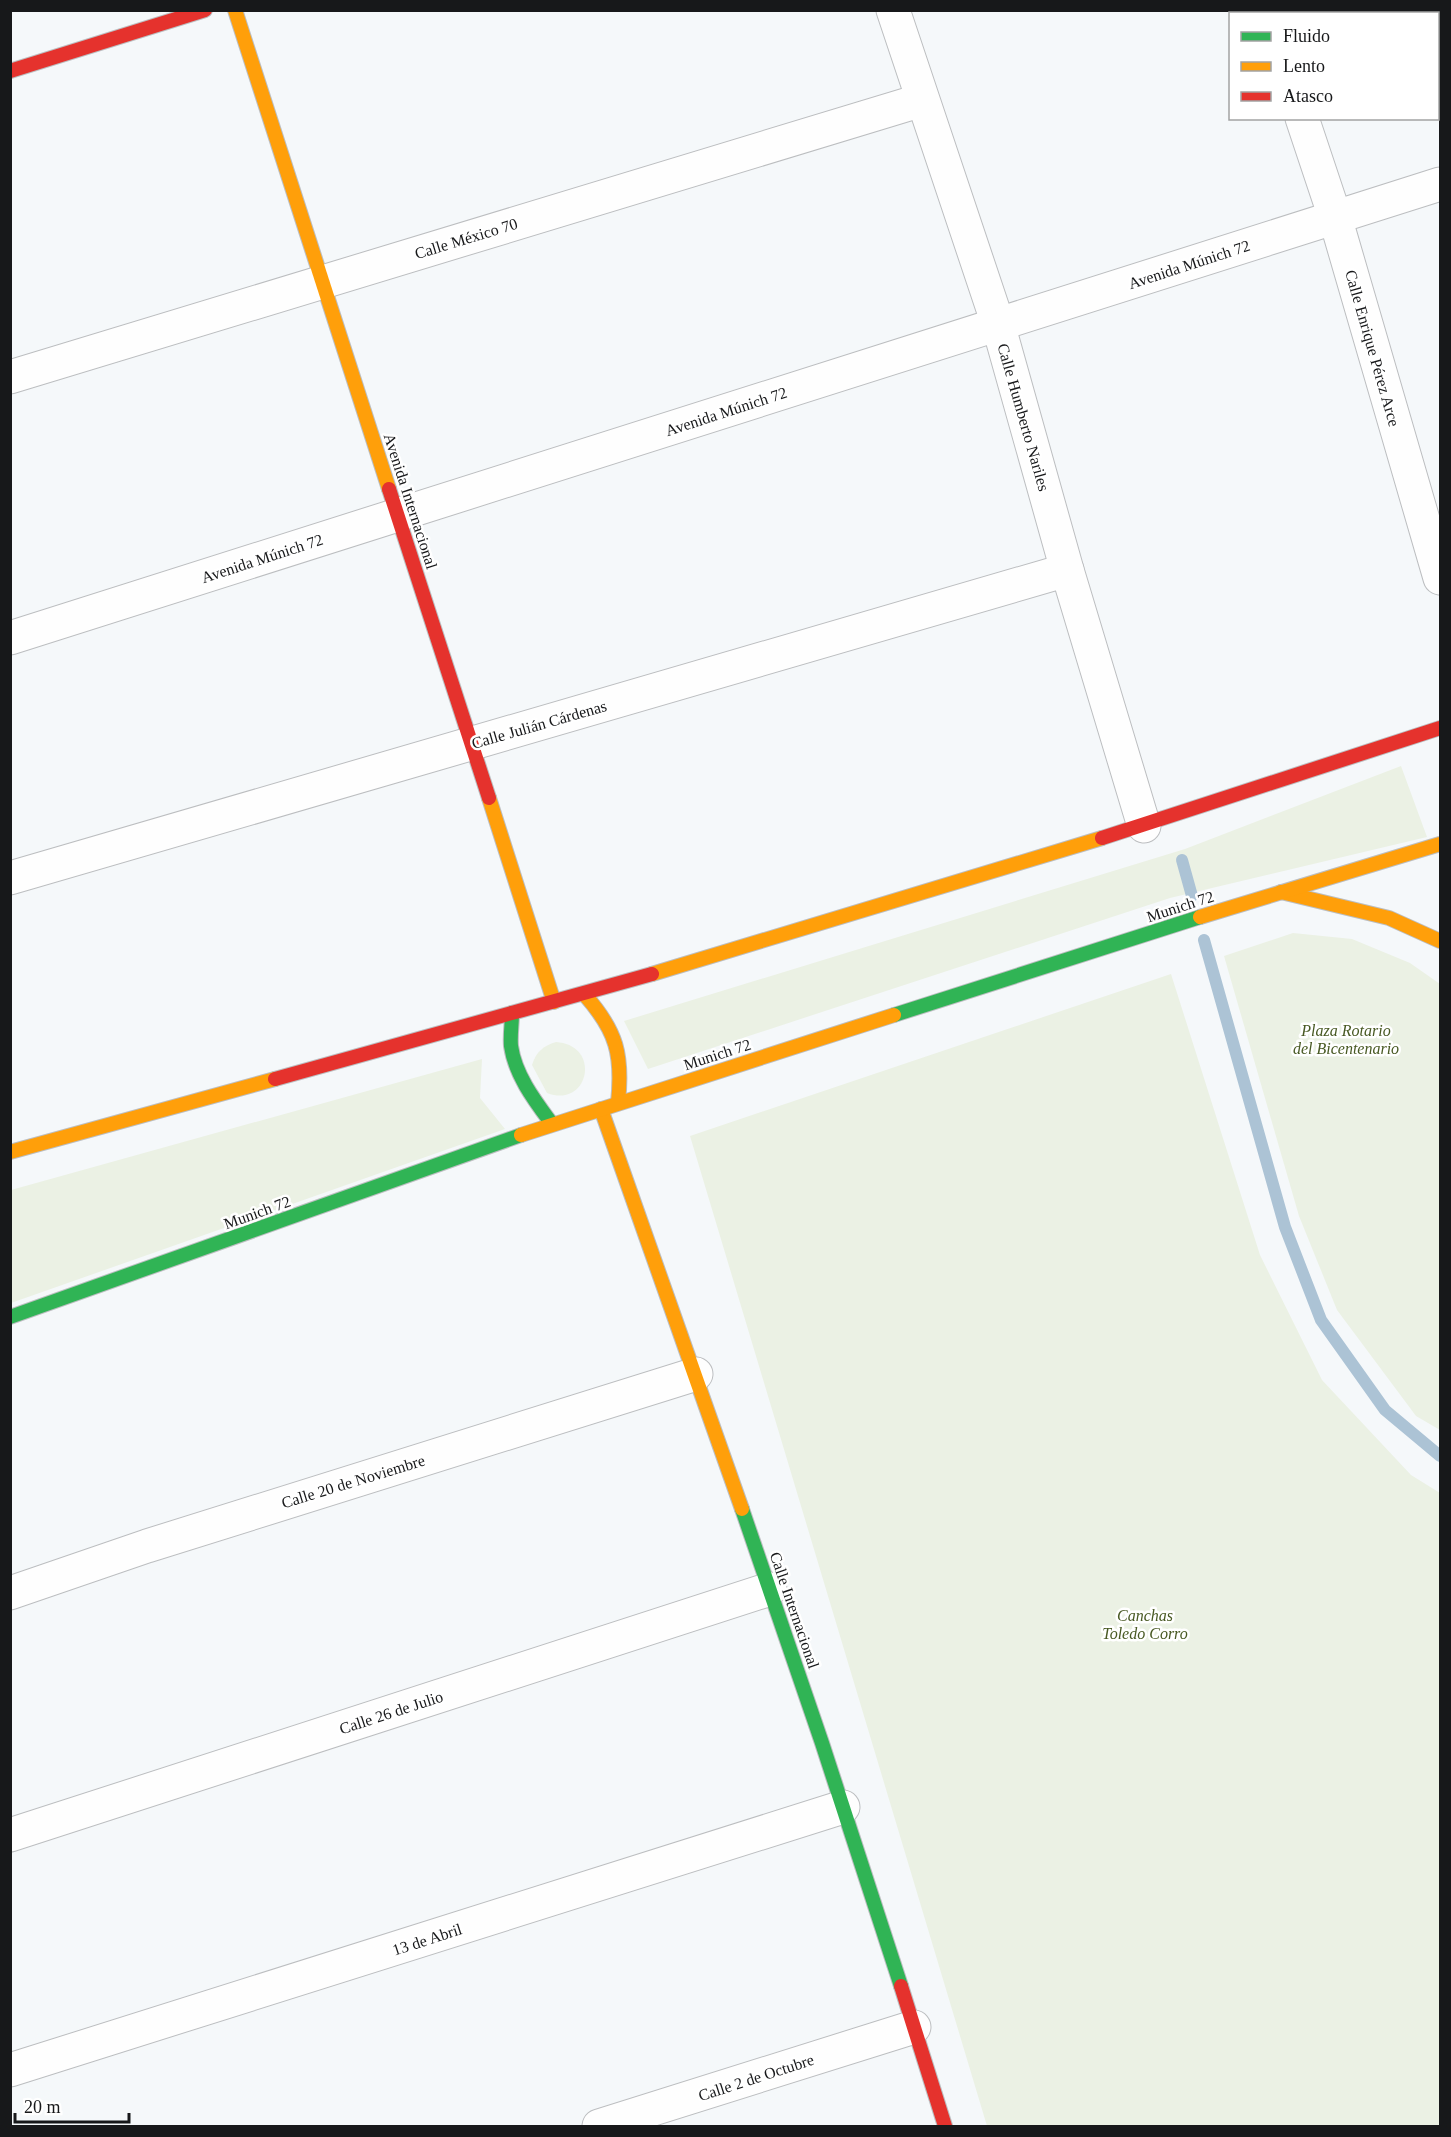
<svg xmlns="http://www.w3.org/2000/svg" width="1451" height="2137" font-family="Georgia,serif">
	<rect width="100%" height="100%" fill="#f5f8fa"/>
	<!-- green -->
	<g fill="#ebf1e4">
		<polygon points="1401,766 1427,837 1170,898 648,1069 624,1021 1185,849"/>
		<polygon points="1293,933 1352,939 1410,963 1440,984 1440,1430 1416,1416 1337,1310 1299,1216 1224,956"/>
		<polygon points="1171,974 1260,1255 1322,1380 1411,1475 1440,1493 1440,2126 987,2126 690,1136"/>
		<path d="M556,1042c46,3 33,67 -9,51l-15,-28c4,-13 11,-19 24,-23z"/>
		<polygon points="482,1059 480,1098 505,1129 11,1303 11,1190"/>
	</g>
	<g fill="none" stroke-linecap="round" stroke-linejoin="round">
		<!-- stream -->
		<g stroke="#acc3d5" stroke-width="12">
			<polyline points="1182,860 1192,896"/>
			<polyline points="1204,940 1285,1227 1321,1320 1385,1410 1440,1456"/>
		</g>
		<!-- street casing -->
		<g stroke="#bcbec0" stroke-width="35">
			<g id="street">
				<polyline points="893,10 998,324 1067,570 1144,826"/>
				<polyline points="1266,10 1267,14"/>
				<polyline points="1302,118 1335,217 1440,578"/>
				<polyline points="10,377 922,100"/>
				<polyline points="10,638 1440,184"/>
				<polyline points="10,878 1067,570"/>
				<polyline points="10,1593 147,1546 696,1374"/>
				<polyline points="10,1835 770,1589"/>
				<polyline points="10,2070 843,1807"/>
				<polyline points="599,2126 914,2027"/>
			</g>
		</g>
		<!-- fast casing -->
		<g stroke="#bcbec0" stroke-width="16">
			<g id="fast">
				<path d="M512,1013c0,11 -2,22 -1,33 4,29 24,55 41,78"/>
				<polyline points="894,1015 1200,917"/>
				<polyline points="10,1317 521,1135"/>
				<polyline points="742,1509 822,1743 901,1986"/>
			</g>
		</g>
		<!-- slow casing -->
		<g stroke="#bcbec0" stroke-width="16">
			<g id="slow">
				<polyline points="235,10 389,489"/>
				<polyline points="489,798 554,1002"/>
				<polyline points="1281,892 1389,918 1440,941"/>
				<polyline points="1200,917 1440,844"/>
				<polyline points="652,974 1102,838"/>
				<path d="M584,994c33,37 39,61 34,109"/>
				<polyline points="601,1109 742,1509"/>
				<polyline points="521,1135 894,1015"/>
				<polyline points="10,1152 275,1079"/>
			</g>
		</g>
		<!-- jam casing -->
		<g stroke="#bcbec0" stroke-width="16">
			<g id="jam">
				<polyline points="10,71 205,10"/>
				<polyline points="389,489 489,798"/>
				<polyline points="1102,838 1440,728"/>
				<polyline points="275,1079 652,974"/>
				<polyline points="901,1986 945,2126"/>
			</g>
		</g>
		<!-- street -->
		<use href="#street" stroke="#fefefe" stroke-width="33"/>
		<!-- fast -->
		<use href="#fast" stroke="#30b455" stroke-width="14"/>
		<!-- slow -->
		<use href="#slow" stroke="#ff9f0a" stroke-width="14"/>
		<!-- jam -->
		<use href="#jam" stroke="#e5322d" stroke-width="14"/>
	</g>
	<g text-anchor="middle" stroke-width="5" stroke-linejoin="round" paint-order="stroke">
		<!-- street labels -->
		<g font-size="16" fill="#17181a" stroke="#fff">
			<text transform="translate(466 238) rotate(-17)" y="6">Calle México 70</text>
			<text transform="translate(1189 264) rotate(-18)" y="6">Avenida Múnich 72</text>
			<text transform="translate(1373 348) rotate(74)" y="6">Calle Enrique Pérez Arce</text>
			<text transform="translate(726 411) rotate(-18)" y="6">Avenida Múnich 72</text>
			<text transform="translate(1024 417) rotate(74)" y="6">Calle Humberto Nariles</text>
			<text transform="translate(411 501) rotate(72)" y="6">Avenida Internacional</text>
			<text transform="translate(262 558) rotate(-18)" y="6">Avenida Múnich 72</text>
			<text transform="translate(539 724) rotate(-16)" y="6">Calle Julián Cárdenas</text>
			<text transform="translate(1180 906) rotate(-18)" y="6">Munich 72</text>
			<text transform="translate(717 1054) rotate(-18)" y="6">Munich 72</text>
			<text transform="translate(257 1212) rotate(-20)" y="6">Munich 72</text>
			<text transform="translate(353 1481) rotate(-17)" y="6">Calle 20 de Noviembre</text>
			<text transform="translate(795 1610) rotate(71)" y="6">Calle Internacional</text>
			<text transform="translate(391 1712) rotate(-18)" y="6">Calle 26 de Julio</text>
			<text transform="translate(427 1939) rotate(-18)" y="6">13 de Abril</text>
			<text transform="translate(756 2077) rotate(-18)" y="6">Calle 2 de Octubre</text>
		</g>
		<!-- park labels -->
		<g font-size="16" font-style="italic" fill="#485923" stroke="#fff">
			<text x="1346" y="1036">Plaza Rotario<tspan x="1346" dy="18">del Bicentenario</tspan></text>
			<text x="1145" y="1621">Canchas<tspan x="1145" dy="18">Toledo Corro</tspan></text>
		</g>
	</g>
	<!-- border -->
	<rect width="1451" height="2137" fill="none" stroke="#17181a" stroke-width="24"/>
	<!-- legend -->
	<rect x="1229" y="12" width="210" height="108" fill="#ffffff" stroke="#a2a3a3" stroke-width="1.5"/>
	<rect x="1241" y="32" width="30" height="9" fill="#30b455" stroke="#a2a3a3" stroke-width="1.5"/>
	<text x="1283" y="42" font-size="18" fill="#17181a">Fluido</text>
	<rect x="1241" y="62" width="30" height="9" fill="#ff9f0a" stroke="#a2a3a3" stroke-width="1.5"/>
	<text x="1283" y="72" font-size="18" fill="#17181a">Lento</text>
	<rect x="1241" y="92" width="30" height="9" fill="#e5322d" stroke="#a2a3a3" stroke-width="1.5"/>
	<text x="1283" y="102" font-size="18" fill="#17181a">Atasco</text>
	<!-- scale -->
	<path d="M15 2113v9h114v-9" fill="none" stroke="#17181a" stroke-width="3"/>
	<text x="24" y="2113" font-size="18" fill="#17181a" stroke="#ffffff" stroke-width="4.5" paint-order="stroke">20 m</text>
</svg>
